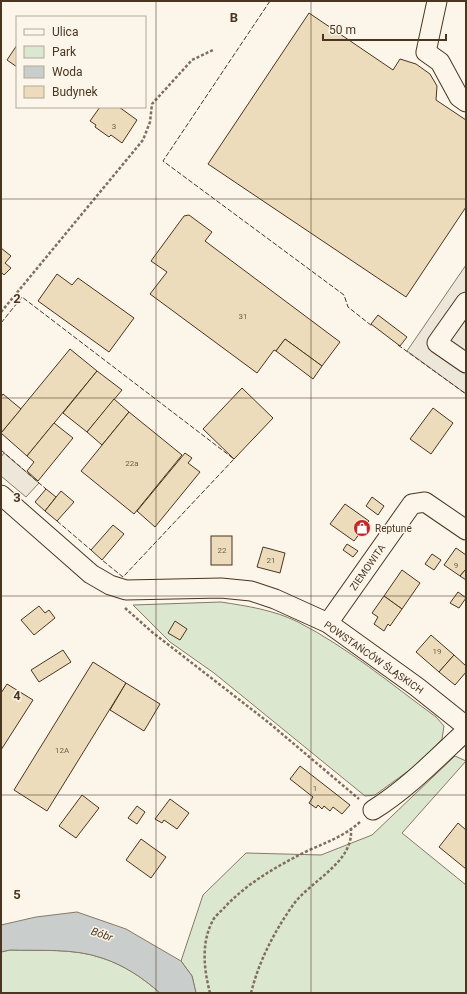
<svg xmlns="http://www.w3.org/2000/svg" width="467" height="994" font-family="Roboto,sans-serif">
	<rect width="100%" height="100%" fill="#fbf6e9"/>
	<!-- green -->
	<g fill="#dce7d0" stroke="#887966">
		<path d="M221,602c26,4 53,8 77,20 49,25 93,62 138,95l8,9 -2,13 -20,22 -47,34 -10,1 -151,-123 -44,-31 -37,-37z"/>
		<polygon points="455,756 466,761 402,833 466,885 466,993 196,993 192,976 181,961 203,895 246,853 321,855 372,835"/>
		<path d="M10,950c30,1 64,-2 92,8 22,7 41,20 58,35h-159v-41z"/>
	</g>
	<!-- parking -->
	<g fill="#ede7d9" stroke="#887966">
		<polygon points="466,265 466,394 407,351"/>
		<polygon points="4,453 39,483 26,497 1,476 1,457"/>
	</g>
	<!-- water -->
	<path fill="#c9cecd" stroke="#887966" d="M77,912l49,17 55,32 11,15 4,17h-36c-17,-15 -36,-28 -58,-35 -28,-10 -62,-7 -92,-8l-9,2v-27l35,-8z"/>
	<!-- building -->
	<g fill="#ecdcbc" stroke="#4a3520">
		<polygon points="309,13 393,70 400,59 416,64 430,74 437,86 436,100 466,120 466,207 406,297 208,164"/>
		<polygon points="17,45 17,67 7,60"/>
		<polygon points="100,107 119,107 137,120 122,143 111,135 109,137 95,127 96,125 90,121"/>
		<polygon points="189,215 212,232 205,241 340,342 322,366 285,339 276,351 274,350 257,373 150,294 167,272 151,261 184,216"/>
		<polygon points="1,248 11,256 5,263 11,268 4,275 1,272"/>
		<polygon points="57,274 72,285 78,278 134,318 109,352 38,301"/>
		<polygon points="378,315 407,337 400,346 371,324"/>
		<polygon points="285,339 322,366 313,379 276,351"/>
		<polygon points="70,349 97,371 27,456 1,433"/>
		<polygon points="97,371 122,390 87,432 63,413"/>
		<polygon points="242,388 273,418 234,459 203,429"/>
		<polygon points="3,394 21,409 1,433 1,397"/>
		<polygon points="114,399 129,412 102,445 87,432"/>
		<polygon points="433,408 453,423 431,454 410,439"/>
		<polygon points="129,412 182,455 134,514 81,471"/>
		<polygon points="54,423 73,438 38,481 27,471 34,462 27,456"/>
		<polygon points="185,453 192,458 188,463 200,472 155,527 137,511"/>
		<polygon points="46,489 56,497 45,511 35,502"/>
		<polygon points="61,491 74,502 57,521 45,511"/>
		<polygon points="372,497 384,506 378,515 366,506"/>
		<polygon points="345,504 369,521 354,541 330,524"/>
		<polygon points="113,525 124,534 102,560 91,550"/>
		<rect x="211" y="536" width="21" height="29"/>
		<polygon points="347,544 358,551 353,557 343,550"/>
		<polygon points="263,547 285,553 280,573 257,567"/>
		<polygon points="456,548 466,555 466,569 460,576 444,565"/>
		<polygon points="432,554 441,560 434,570 425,564"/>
		<polygon points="466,569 466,580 460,576"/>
		<polygon points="402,570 420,583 402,609 384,596"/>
		<polygon points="458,592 466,598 459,608 450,603"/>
		<polygon points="384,596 402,609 390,626 388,624 384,631 374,624 378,617 372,613"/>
		<polygon points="39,606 45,613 49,610 55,618 34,635 21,620"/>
		<polygon points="175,621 187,629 180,640 168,633"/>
		<polygon points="431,635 454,655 439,672 416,652"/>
		<polygon points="63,650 71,662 39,682 31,670"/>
		<polygon points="454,655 466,666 466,672 455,685 439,672"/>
		<polygon points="93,662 126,683 47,811 14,790"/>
		<polygon points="126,683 160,704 144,731 110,710"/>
		<polygon points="7,684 33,700 1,750 1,693"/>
		<polygon points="300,766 350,805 342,814 333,807 330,811 324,806 322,809 318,805 316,808 309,803 313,797 290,779"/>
		<polygon points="82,795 99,808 76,838 59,826"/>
		<polygon points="170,799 189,813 177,829 164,820 162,823 155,819"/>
		<polygon points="137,806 145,812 137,824 128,818"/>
		<polygon points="458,823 466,830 466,869 439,847"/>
		<polygon points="141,839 166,857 151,878 126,860"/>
	</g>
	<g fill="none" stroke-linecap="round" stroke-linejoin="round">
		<!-- minor casing -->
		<g stroke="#4a3520" stroke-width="21">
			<g id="minor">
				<polyline points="437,1 426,52 440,62 459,97 466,102"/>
				<polyline points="466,302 437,343 466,363"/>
				<polyline points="1,495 91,574 110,585 126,590 221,588 251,591 275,599 328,623 417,687 466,726"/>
				<polyline points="328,623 412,504 425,502 466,530"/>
				<path d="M373,810c34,-21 63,-51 93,-79"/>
			</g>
		</g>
		<!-- path -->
		<g stroke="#7f6f5c" stroke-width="2.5" stroke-dasharray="3 2" stroke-linecap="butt">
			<polyline points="1,312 143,140 150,122 152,104 192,60 213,50"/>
			<polyline points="125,608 152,632 268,722 359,799"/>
			<path d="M210,993c-6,-23 -9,-49 2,-71 2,-5 8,-10 12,-14 22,-24 50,-40 79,-55 21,-10 41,-16 58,-32"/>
			<path d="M251,993c8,-32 23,-61 42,-88 17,-24 60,-42 58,-75"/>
		</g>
		<!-- minor -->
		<use href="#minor" stroke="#fbf6e9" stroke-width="19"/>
		<!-- fence -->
		<g stroke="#4a3520" stroke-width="1" stroke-dasharray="5 2" stroke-linecap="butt">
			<polyline points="270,1 163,161 344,295 348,307 372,326"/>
			<polyline points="1,323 22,297 234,459 123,577 102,560"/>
			<polyline points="398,345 466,394"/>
			<polyline points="1,450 46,489"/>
			<polyline points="57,521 91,550"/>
		</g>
	</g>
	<!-- grid -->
	<path fill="none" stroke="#4a3520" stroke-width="1" stroke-opacity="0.55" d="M156,1v992M311,1v992M1,199h465M1,398h465M1,596h465M1,795h465"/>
	<!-- icons -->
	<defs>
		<g id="shop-disc" transform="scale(0.9)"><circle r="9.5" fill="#c62828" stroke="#fbf6e9"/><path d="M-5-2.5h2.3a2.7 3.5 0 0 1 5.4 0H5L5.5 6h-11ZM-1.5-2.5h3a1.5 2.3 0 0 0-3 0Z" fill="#fff"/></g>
	</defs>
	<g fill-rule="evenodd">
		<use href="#shop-disc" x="362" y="528"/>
	</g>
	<g text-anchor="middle" stroke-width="3" stroke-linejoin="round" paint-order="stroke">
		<!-- number labels -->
		<g font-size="8" fill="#725f47">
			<text x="114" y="129">3</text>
			<text x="243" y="319">31</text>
			<text x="132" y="466">22a</text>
			<text x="222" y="553">22</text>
			<text x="271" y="563">21</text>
			<text x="456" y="568">9</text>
			<text x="437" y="654">19</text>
			<text x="62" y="753">12A</text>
			<text x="315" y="791">1</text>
		</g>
		<!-- poi labels -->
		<g font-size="10" fill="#4a3520" stroke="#fbf6e9" text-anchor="start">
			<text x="375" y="532">Reptune</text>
		</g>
		<!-- street labels -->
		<g font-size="10" fill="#4a3520" stroke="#fbf6e9">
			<text transform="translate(367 567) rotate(-55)" y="4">ZIEMOWITA</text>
			<text transform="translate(374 657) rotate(35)" y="4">POWSTAŃCÓW ŚLĄSKICH</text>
		</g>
		<!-- water labels -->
		<g font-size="11" font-style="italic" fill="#4a3520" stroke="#fbf6e9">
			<text transform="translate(102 934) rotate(19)" y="4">Bóbr</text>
		</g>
	</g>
	<g font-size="13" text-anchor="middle" font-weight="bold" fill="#4a3520" stroke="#fbf6e9" stroke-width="3" stroke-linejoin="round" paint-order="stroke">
		<text x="234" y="22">B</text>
		<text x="17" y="303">2</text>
		<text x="17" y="502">3</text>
		<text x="17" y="700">4</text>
		<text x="17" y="899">5</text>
	</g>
	<!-- border -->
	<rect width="467" height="994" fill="none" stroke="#4a3520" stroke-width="4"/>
	<!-- legend -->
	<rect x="16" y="16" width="130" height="92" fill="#fbf6e9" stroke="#b4a999"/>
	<rect x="24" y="29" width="20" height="6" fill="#fbf6e9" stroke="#b4a999"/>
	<text x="52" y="36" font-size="12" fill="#4a3520">Ulica</text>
	<rect x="24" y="46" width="20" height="12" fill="#dce7d0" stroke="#b4a999"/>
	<text x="52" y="56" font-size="12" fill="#4a3520">Park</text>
	<rect x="24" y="66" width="20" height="12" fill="#c9cecd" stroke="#b4a999"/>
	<text x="52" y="76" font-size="12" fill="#4a3520">Woda</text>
	<rect x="24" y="86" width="20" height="12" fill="#ecdcbc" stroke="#b4a999"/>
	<text x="52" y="96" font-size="12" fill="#4a3520">Budynek</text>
	<!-- scale -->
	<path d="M323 34v6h123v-6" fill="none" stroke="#4a3520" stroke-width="2"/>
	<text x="329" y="34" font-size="12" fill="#4a3520" stroke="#fbf6e9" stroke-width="3" paint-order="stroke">50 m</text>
</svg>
